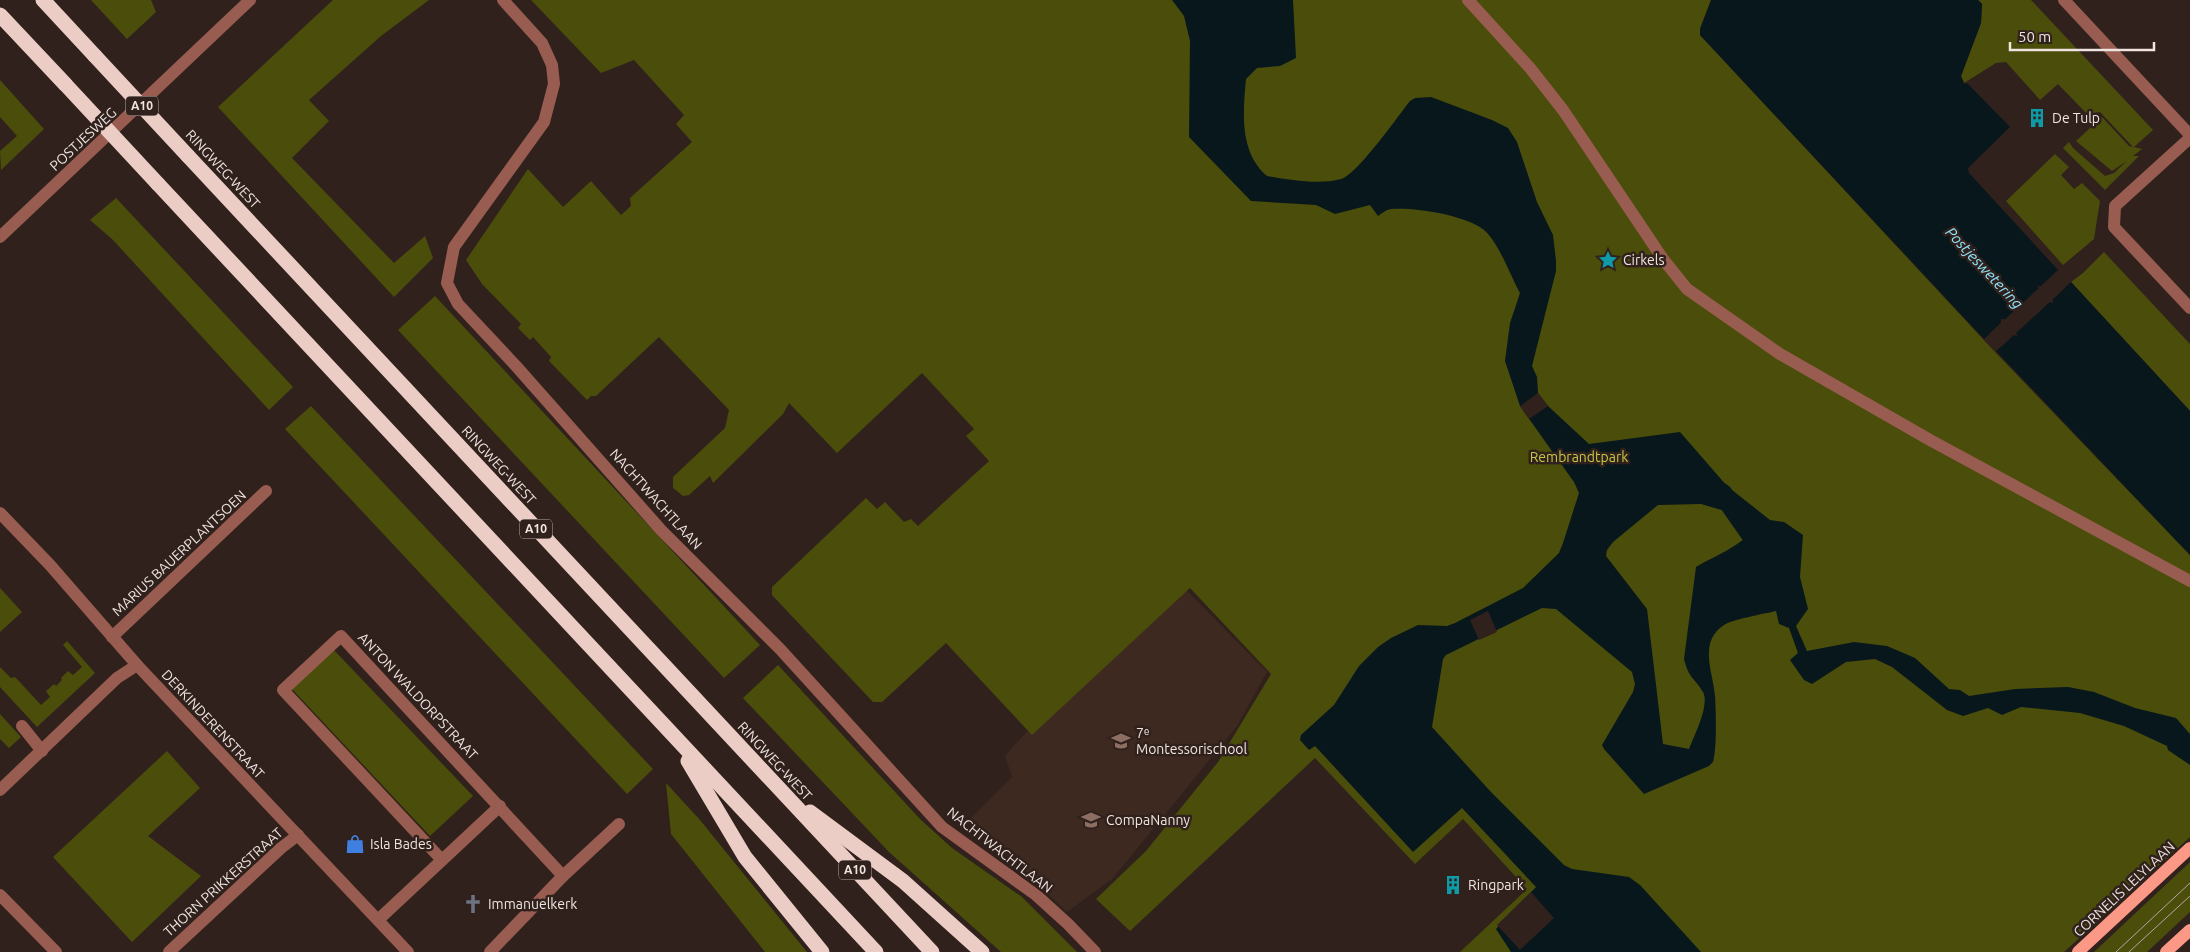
<svg xmlns="http://www.w3.org/2000/svg" width="2190" height="952" font-family="Ubuntu,sans-serif">
	<rect width="100%" height="100%" fill="#30211c"/>
	<!-- built -->
	<polygon fill="#3e2921" points="1186,590 1267,672 1237,726 1113,878 1067,912 969,820 1012,777 1005,756 1032,726"/>
	<!-- green -->
	<g fill="#4b4d0b">
		<polygon points="91,0 151,0 156,12 127,39"/>
		<polygon points="333,0 429,0 381,36 309,100 329,121 292,158 394,263 425,236 433,258 394,297 218,107"/>
		<polygon points="531,0 1711,0 1700,29 1700,35 1995,352 2190,555 2190,837 2064,952 1460,952 1527,889 1463,819 1415,864 1315,758 1130,931 1096,899 1146,851 1218,762 1271,674 1190,588 1032,735 946,643 882,702 873,702 772,595 772,587 866,498 877,509 885,502 904,522 911,519 918,526 989,461 966,436 974,429 922,373 837,453 789,403 783,414 713,483 710,476 689,495 683,496 673,488 673,477 725,428 729,410 659,337 596,396 591,396 587,400 549,361 551,357 533,337 530,340 518,328 521,324 482,284 466,260 528,169 563,207 591,181 621,215 631,206 630,198 692,142 676,124 684,115 634,60 601,73"/>
		<polygon points="1978,0 2031,0 2153,130 2134,147 2142,149 2133,156 2139,156 2105,190 2063,148 2069,142 2073,148 2105,176 2114,173 2127,161 2112,171 2076,141 2102,117 2129,146 2133,147 2100,112 2088,115 2058,84 2040,100 2006,62 1996,63 1964,83 1961,76 1981,23 1982,4"/>
		<polygon points="0,80 44,129 1,170 0,151 17,136 0,117"/>
		<polygon points="2055,154 2069,167 2061,175 2074,189 2082,183 2100,201 2094,239 2063,265 2006,201"/>
		<polygon points="116,198 293,387 269,410 113,240 90,220"/>
		<polygon points="2104,252 2190,344 2190,411 2071,282 2083,273"/>
		<polygon points="435,296 760,645 724,678 398,330"/>
		<polygon points="311,406 653,769 627,794 285,429"/>
		<polygon points="0,588 22,612 0,632"/>
		<polygon points="67,641 95,673 37,727 0,687 0,667 11,678 15,677 41,705 50,697 46,691 54,684 56,686 62,680 61,678 68,671 73,675 82,667 63,645"/>
		<polygon points="332,648 473,796 430,836 291,688"/>
		<polygon points="778,665 920,819 952,848 1022,897 1077,952 1001,952 889,852 743,698"/>
		<polygon points="0,714 21,737 9,748 0,739"/>
		<polygon points="167,751 200,788 148,836 201,876 132,942 53,857"/>
		<polygon points="666,783 700,820 807,952 765,952 671,834"/>
		<polygon points="2190,862 2190,912 2147,952 2094,952"/>
	</g>
	<!-- water -->
	<g fill="#07171c" fill-rule="evenodd">
		<path d="M1172,0h121l3,58 -16,8 -23,2 -11,11c-3,33 -7,73 21,97 23,4 52,9 74,3 16,-4 57,-63 69,-78l5,-3 16,-1 61,23 16,8 9,14 20,60 16,33 3,26v10l-24,95 5,11 1,16 10,13 41,38 91,-12 47,54 43,34 14,2 19,13 -3,42 8,32 -12,17 11,25 47,-9 33,4 28,12 34,31 11,1 9,6 46,-7 53,-2 26,5 41,16 41,10 14,16v31l-22,-15 -1,-4 -43,-20 -44,-13 -59,-6 -19,8 -14,-7 -25,8 -16,-6 -55,-43 -17,-8 -29,3 -34,22 -8,-4 -14,-20 8,-7 -9,-25 -10,-4 -3,-13c-12,3 -43,8 -52,14 -26,17 -11,47 -9,71 1,16 2,52 -2,66l-4,4 -65,28 -40,-45 -2,-4 31,-53 2,-8 -3,-12 -76,-63 -14,-1 -96,47 -3,4 -11,68 58,64 74,74 8,4 57,8 11,8 61,67h-190l-15,-23 40,-42 -74,-79 -49,44 -98,-106 -6,4 -9,-10 1,-5 33,-30 25,-39 19,-19 13,-9 27,-13 29,1 8,-3 68,-35 36,-35 4,-10 16,-50 -5,-11 -54,-76 -15,-45 5,-38 10,-30c-10,-18 -21,-50 -36,-63 -18,-15 -70,-23 -93,-21 -5,1 -9,4 -13,7l-8,-11 -35,9 -19,-9 -65,-4 -62,-64 1,-96 -6,-25zM1701,504l48,14c1,3 3,7 2,11 -4,15 -43,30 -55,38l-12,92c5,20 10,18 19,33 7,13 -9,44 -14,57l-26,-5 -16,-135 -41,-53 1,-6 6,-8 45,-37z"/>
		<polygon points="1711,0 1978,0 1982,4 1981,23 1961,76 1964,83 1968,84 2010,127 1968,168 1969,173 2058,270 2041,286 2037,286 2049,302 2053,303 2053,299 2071,282 2190,411 2190,555 1996,351 2013,335 2018,336 2004,319 2001,319 2001,323 1984,339 1700,35 1700,29"/>
	</g>
	<!-- pier -->
	<g fill="#30211c">
		<polygon points="2053,275 2055,277 2040,288 2050,299 2063,286 2065,288 2001,347 1999,345 2014,333 2004,322 1991,336 1989,334"/>
		<polygon points="1538,393 1548,406 1529,419 1520,406"/>
		<polygon points="1488,611 1497,632 1479,640 1470,620"/>
		<polygon points="1531,892 1554,918 1520,950 1497,925"/>
	</g>
	<g fill="none" stroke-linecap="round" stroke-linejoin="round">
		<!-- canal -->
		<polyline stroke="#07171c" stroke-width="20" points="1722,493 1757,543 1762,554"/>
		<!-- minor -->
		<g stroke="#985c50" stroke-width="12">
			<polyline points="503,0 542,43 552,65 554,84 544,122 454,247 447,283 458,304 516,366 661,530 780,649 942,827 1036,895 1068,924 1095,952"/>
			<polyline points="1468,0 1530,68 1563,110 1663,259 1687,289 1780,354 1930,440 2190,581"/>
			<polyline points="2064,0 2190,135"/>
			<polyline points="2190,138 2115,206 2114,227 2190,308"/>
			<polyline points="0,237 250,0"/>
			<polyline points="0,513 50,565 137,665 408,952"/>
			<polyline points="112,637 266,491"/>
			<polyline points="22,726 42,751"/>
			<polyline points="0,790 117,678 137,665"/>
			<polyline points="442,860 283,690 341,636 563,876"/>
			<polyline points="0,895 56,952"/>
			<polyline points="378,920 500,806"/>
			<polyline points="169,952 281,848 298,835"/>
			<polyline points="490,952 563,876 619,824"/>
		</g>
		<!-- major -->
		<g stroke="#fc9986" stroke-width="12">
			<polyline points="2078,952 2190,848"/>
			<polyline points="2166,952 2190,930"/>
		</g>
		<!-- highway -->
		<g stroke="#eccdc6" stroke-width="15">
			<polyline points="43,0 95,56"/>
			<polyline points="0,15 65,84"/>
			<polyline points="188,156 932,952"/>
			<polyline points="158,184 876,952"/>
			<polyline points="688,761 745,857 822,952"/>
			<polyline points="810,812 903,881 982,952"/>
		</g>
		<!-- tram -->
		<g stroke="#b3a7a3" stroke-width="1">
			<polyline points="2116,952 2190,883"/>
			<polyline points="2129,952 2190,896"/>
		</g>
		<!-- highway-bridge -->
		<g stroke="#eccdc6" stroke-width="15">
			<polyline points="95,56 188,156"/>
			<polyline points="65,84 158,184"/>
		</g>
	</g>
	<!-- icons -->
	<defs>
		<g id="building-bare" transform="scale(1.5)"><path d="M-4-6H4V6H1V3H-1V6H-4ZM-2.5-4.3h1.7v1.8h-1.7ZM.8-4.3h1.7v1.8H.8ZM-2.5-1h1.7V.8h-1.7ZM.8-1h1.7V.8H.8Z" fill="#0f9aa8" stroke="#30211c" stroke-width="2.5" paint-order="stroke"/></g>
		<g id="sight-bare" transform="scale(1.5)"><path d="M0-6L1.8-2.2L6-1.7L2.9 1.2L3.7 5.4L0 3.3L-3.7 5.4L-2.9 1.2L-6-1.7L-1.8-2.2Z" fill="#0f9aa8" stroke="#30211c" stroke-width="2.5" paint-order="stroke"/></g>
		<g id="school-bare" transform="scale(1.5)"><path d="M0-5L7-2L0 1L-7-2ZM-4 1L0 2.5L4 1V4Q0 6-4 4Z" fill="#8d6e63" stroke="#30211c" stroke-width="2.5" paint-order="stroke"/></g>
		<g id="shop-bare" transform="scale(1.5)"><path d="M-5-2.5h2.3a2.7 3.5 0 0 1 5.4 0H5L5.5 6h-11ZM-1.5-2.5h3a1.5 2.3 0 0 0-3 0Z" fill="#3f7fe0" stroke="#30211c" stroke-width="2.5" paint-order="stroke"/></g>
		<g id="church-bare" transform="scale(1.5)"><path d="M-1.2-6h2.4v3.5h3.3v2.4h-3.3V6h-2.4V-.1h-3.3v-2.4h3.3Z" fill="#6b7280" stroke="#30211c" stroke-width="2.5" paint-order="stroke"/></g>
	</defs>
	<g fill-rule="evenodd">
		<use href="#building-bare" x="2037" y="118"/>
		<use href="#sight-bare" x="1608" y="260"/>
		<use href="#school-bare" x="1121" y="741"/>
		<use href="#school-bare" x="1091" y="820"/>
		<use href="#shop-bare" x="355" y="844"/>
		<use href="#building-bare" x="1453" y="885"/>
		<use href="#church-bare" x="473" y="904"/>
	</g>
	<g text-anchor="middle" stroke-width="5" stroke-linejoin="round" paint-order="stroke">
		<!-- shield labels -->
		<g fill="#30211c" stroke="#b6aaa5" stroke-width="1">
			<rect x="126" y="96.5" width="32" height="19" rx="4"/>
			<rect x="520" y="519.5" width="32" height="19" rx="4"/>
			<rect x="839" y="860.5" width="32" height="19" rx="4"/>
		</g>
		<g font-size="12" font-weight="bold" fill="#efe4e0">
			<text x="142" y="110">A10</text>
			<text x="536" y="533">A10</text>
			<text x="855" y="874">A10</text>
		</g>
		<!-- poi labels -->
		<g font-size="14" fill="#efe4e0" stroke="#30211c" text-anchor="start">
			<text x="2052" y="123">De Tulp</text>
			<text x="1623" y="265">Cirkels</text>
			<text x="1136" y="738">7ᵉ<tspan x="1136" dy="16">Montessorischool</tspan></text>
			<text x="1106" y="825">CompaNanny</text>
			<text x="370" y="849">Isla Bades</text>
			<text x="1468" y="890">Ringpark</text>
			<text x="488" y="909">Immanuelkerk</text>
		</g>
		<!-- street labels -->
		<g font-size="14" fill="#efe4e0" stroke="#30211c">
			<text transform="translate(83 139) rotate(-43)" y="5">POSTJESWEG</text>
			<text transform="translate(223 169) rotate(47)" y="5">RINGWEG-WEST</text>
			<text transform="translate(499 465) rotate(47)" y="5">RINGWEG-WEST</text>
			<text transform="translate(656 499) rotate(48)" y="5">NACHTWACHTLAAN</text>
			<text transform="translate(179 553) rotate(-43)" y="5">MARIUS BAUERPLANTSOEN</text>
			<text transform="translate(418 696) rotate(47)" y="5">ANTON WALDORPSTRAAT</text>
			<text transform="translate(213 724) rotate(47)" y="5">DERKINDERENSTRAAT</text>
			<text transform="translate(775 761) rotate(47)" y="5">RINGWEG-WEST</text>
			<text transform="translate(1000 850) rotate(38)" y="5">NACHTWACHTLAAN</text>
			<text transform="translate(223 882) rotate(-42)" y="5">THORN PRIKKERSTRAAT</text>
			<text transform="translate(2124 889) rotate(-43)" y="5">CORNELIS LELYLAAN</text>
		</g>
		<!-- park labels -->
		<g font-size="14" fill="#c4c845" stroke="#30211c">
			<text x="1579" y="462">Rembrandtpark</text>
		</g>
		<!-- water labels -->
		<g font-size="15" font-style="italic" fill="#8ee5fe" stroke="#30211c">
			<text transform="translate(1984 268) rotate(47)" y="5">Postjeswetering</text>
		</g>
	</g>
	<!-- scale -->
	<path d="M2010 42v8h144v-8" fill="none" stroke="#efe4e0" stroke-width="2.5"/>
	<text x="2018" y="42" font-size="15" fill="#efe4e0" stroke="#30211c" stroke-width="4" paint-order="stroke">50 m</text>
</svg>
